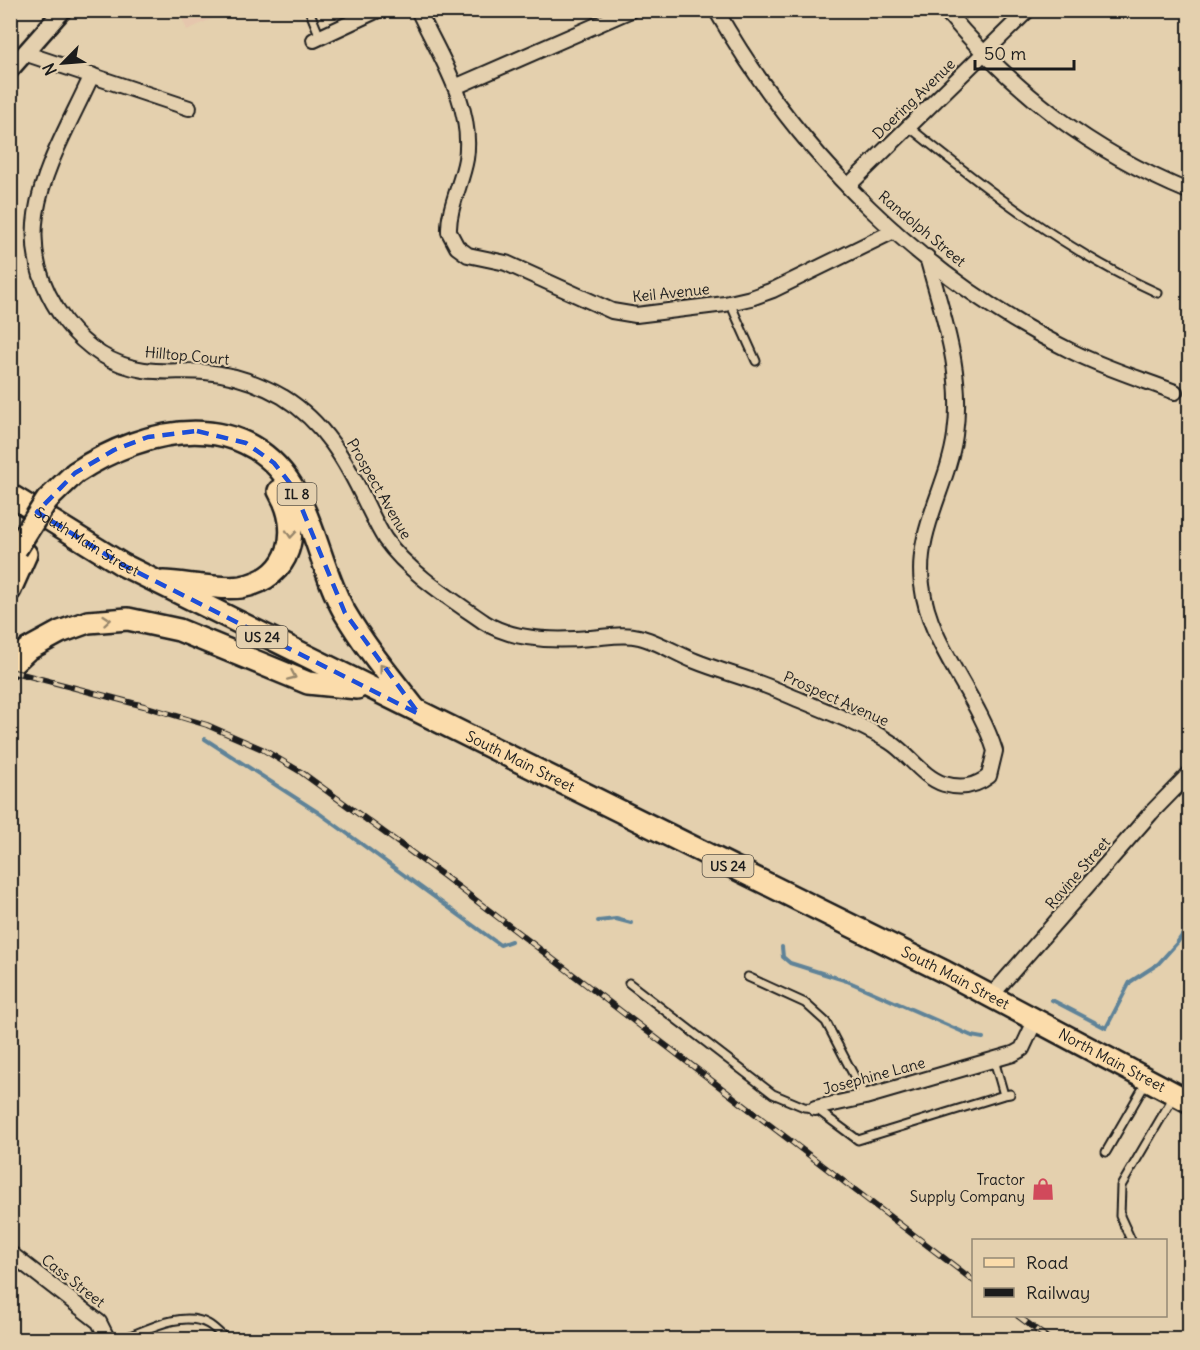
<svg xmlns="http://www.w3.org/2000/svg" width="1200" height="1350" font-family="Delius,sans-serif">
	<rect width="100%" height="100%" fill="#e4d0ae"/>
	<filter id="ink" filterUnits="userSpaceOnUse"><feTurbulence type="fractalNoise" baseFrequency=".0167" numOctaves="2"/><feDisplacementMap in="SourceGraphic" scale="12" xChannelSelector="R" yChannelSelector="G"/><feConvolveMatrix kernelMatrix="1 2 1 2 8 2 1 2 1" color-interpolation-filters="sRGB"/></filter>
	<g filter="url(#ink)">
		<!-- built -->
		<polygon fill="#e5c6ad" points="179,11 229,11 187,30"/>
		<g fill="none" stroke-linecap="round" stroke-linejoin="round">
			<!-- stream -->
			<g stroke="#5f8398" stroke-width="4">
				<polyline points="205,739 319,813 500,945 511,941"/>
				<polyline points="598,921 616,919 631,923"/>
				<polyline points="782,947 783,957 790,963 847,981 972,1036 983,1038"/>
				<polyline points="1052,1000 1106,1028 1130,982 1158,964 1177,943 1190,924"/>
			</g>
			<!-- service casing -->
			<g stroke="#1c1c1c" stroke-width="11">
				<g id="service">
					<polyline points="309,10 320,37"/>
					<path d="M909,127c78,63 158,125 249,166"/>
					<polyline points="730,303 756,361"/>
					<polyline points="748,977 805,1003 826,1022 865,1097"/>
					<polyline points="629,983 773,1094 804,1107 815,1108 858,1140 1004,1095"/>
					<polyline points="994,1060 1004,1095 1010,1094"/>
					<polyline points="1106,1152 1147,1081"/>
					<polyline points="1131,1240 1120,1216 1121,1186 1174,1096"/>
					<path d="M120,1340c25,-9 62,-31 88,-16 7,4 13,11 19,16"/>
				</g>
			</g>
			<!-- minor casing -->
			<g stroke="#1c1c1c" stroke-width="18">
				<g id="minor">
					<path d="M418,10c22,47 56,96 48,149 -4,24 -18,49 -17,73l8,15 11,8 38,8 106,48 24,4 89,-11 26,-6 22,-8 121,-59"/>
					<path d="M716,10c82,144 207,269 357,342 32,16 68,27 102,40"/>
					<path d="M945,10c69,82 145,141 245,182"/>
					<polyline points="314,40 378,10"/>
					<polyline points="24,53 189,108"/>
					<path d="M92,75c-39,85 -92,158 -27,246 20,26 45,44 79,49 20,3 41,0 61,2 27,2 55,12 78,25 41,25 63,64 83,106 6,12 12,25 19,36 23,33 66,60 99,83 29,19 74,19 107,16 15,-1 33,-5 48,-1 18,4 38,17 56,24 27,11 57,18 84,30 33,15 82,32 111,51 19,12 32,35 54,42 17,5 31,3 45,-8l6,-25c-18,-58 -66,-105 -73,-166 -7,-54 26,-98 33,-150 9,-64 -12,-118 -28,-178"/>
					<polyline points="455,87 631,10"/>
					<polyline points="848,186 1028,10"/>
					<polyline points="991,996 1151,813 1190,773"/>
					<polyline points="815,1108 865,1097 1013,1054 1022,1049 1036,1019"/>
					<polyline points="10,1253 99,1322 108,1340"/>
				</g>
			</g>
			<!-- tertiary casing -->
			<g stroke="#1c1c1c" stroke-width="21">
				<polyline id="tertiary" points="10,70 63,10"/>
			</g>
			<!-- primary casing -->
			<g stroke="#1c1c1c" stroke-width="26">
				<g id="primary">
					<path d="M75,473c71,-47 174,-69 222,22 20,37 27,81 48,118 20,34 46,65 70,96"/>
					<path id="s1" d="M10,495l113,70 822,407 245,130"/>
					<path d="M163,582c22,1 58,8 78,5 51,-9 61,-57 38,-96"/>
					<polyline points="10,590 26,554"/>
					<polyline points="10,666 27,650 60,632 88,622 128,619 179,630 308,683 357,688"/>
				</g>
			</g>
			<!-- service -->
			<use href="#service" stroke="#e4d0ae" stroke-width="7"/>
			<!-- minor -->
			<use href="#minor" stroke="#e4d0ae" stroke-width="14"/>
			<!-- tertiary -->
			<use href="#tertiary" stroke="#e4d0ae" stroke-width="16"/>
			<!-- primary -->
			<use href="#primary" stroke="#fbdcab" stroke-width="21"/>
			<!-- rail casing -->
			<g stroke="#1c1c1c" stroke-width="6">
				<g id="rail">
					<polyline points="10,671 144,706 207,725 262,749 301,772 444,876 974,1281"/>
					<polyline points="1018,1316 1050,1340"/>
				</g>
			</g>
			<!-- rail -->
			<use href="#rail" stroke="#e4d0ae" stroke-width="4" stroke-dasharray="11" stroke-linecap="butt"/>
			<!-- primary-bridge casing -->
			<g stroke="#1c1c1c" stroke-width="26" stroke-linecap="butt">
				<polyline id="primary-bridge" points="16,549 47,500 75,473"/>
			</g>
			<!-- primary-bridge -->
			<use href="#primary-bridge" stroke="#fbdcab" stroke-width="21"/>
		</g>
		<!-- one-way arrows -->
		<defs><path id="oneway-chevron" d="M-2-3.5L2.5 0L-2 3.5" fill="none" stroke-width="1.6" stroke-linecap="round" stroke-linejoin="round" transform="scale(1.5)"/></defs>
		<g stroke="#97866b">
			<use href="#oneway-chevron" transform="translate(291 534) rotate(95)"/>
			<use href="#oneway-chevron" transform="translate(107 620) rotate(-5)"/>
			<use href="#oneway-chevron" transform="translate(383 668) rotate(-128)"/>
			<use href="#oneway-chevron" transform="translate(292 676) rotate(24)"/>
		</g>
	</g>
	<!-- marked area -->
	<path fill="none" stroke="#1d4ed8" stroke-width="4.5" stroke-dasharray="12 8" stroke-linejoin="round" d="M197,431l49,12 28,20 19,24 52,126 74,101 -296,-149 -86,-53 38,-39 39,-23 34,-13z"/>
	<!-- icons -->
	<defs>
		<g id="shop-bare" transform="scale(1.8)"><path d="M-5-2.5h2.3a2.7 3.5 0 0 1 5.4 0H5L5.5 6h-11ZM-1.5-2.5h3a1.5 2.3 0 0 0-3 0Z" fill="#d1495b" stroke="#e4d0ae" stroke-width="2.5" paint-order="stroke"/></g>
	</defs>
	<g fill-rule="evenodd">
		<use href="#shop-bare" x="1043" y="1189"/>
	</g>
	<g text-anchor="middle" stroke-width="4.5" stroke-linejoin="round" paint-order="stroke">
		<!-- shield labels -->
		<g fill="#e4d0ae" stroke="#585248" stroke-width="1.5">
			<rect x="277.5" y="483" width="39" height="22" rx="4.5"/>
			<rect x="236.5" y="626" width="51" height="22" rx="4.5"/>
			<rect x="702.5" y="855" width="51" height="22" rx="4.5"/>
		</g>
		<g font-size="14" font-weight="bold" fill="#1c1c1c">
			<text x="297" y="499">IL 8</text>
			<text x="262" y="642">US 24</text>
			<text x="728" y="871">US 24</text>
		</g>
		<!-- street labels -->
		<g font-size="15" fill="#1c1c1c" stroke="#e4d0ae">
			<text transform="translate(914 99) rotate(-44)" y="5">Doering Avenue</text>
			<text transform="translate(922 229) rotate(40)" y="5">Randolph Street</text>
			<text transform="translate(671 293) rotate(-6)" y="5">Keil Avenue</text>
			<text transform="translate(187 356) rotate(5)" y="5">Hilltop Court</text>
			<text transform="translate(379 489) rotate(60)" y="5">Prospect Avenue</text>
			<text dy="5" stroke="none"><textPath href="#s1" startOffset="90">South Main Street</textPath></text>
			<text transform="translate(836 699) rotate(24)" y="5">Prospect Avenue</text>
			<text dy="5" stroke="none"><textPath href="#s1" startOffset="576">South Main Street</textPath></text>
			<text transform="translate(1078 873) rotate(-49)" y="5">Ravine Street</text>
			<text dy="5" stroke="none"><textPath href="#s1" startOffset="1062">South Main Street</textPath></text>
			<text dy="5" stroke="none"><textPath href="#s1" startOffset="1239">North Main Street</textPath></text>
			<text transform="translate(874 1076) rotate(-15)" y="5">Josephine Lane</text>
			<text transform="translate(73 1281) rotate(38)" y="5">Cass Street</text>
		</g>
		<!-- poi labels -->
		<g font-size="15" fill="#1c1c1c" stroke="#e4d0ae" text-anchor="end">
			<text x="1025" y="1185">Tractor<tspan x="1025" dy="17">Supply Company</tspan></text>
		</g>
	</g>
	<!-- margin -->
	<rect width="1200" height="1350" fill="none" stroke="#e4d0ae" stroke-width="36"/>
	<rect x="18" y="18" width="1164" height="1314" fill="none" stroke="#1c1c1c" stroke-width="2" filter="url(#ink)"/>
	<!-- legend -->
	<rect x="972" y="1239" width="195" height="78" fill="#e4d0ae" stroke="#948874" stroke-width="1.5"/>
	<rect x="984" y="1258" width="30" height="9" fill="#fbdcab" stroke="#948874" stroke-width="1.5"/>
	<text x="1026" y="1269" font-size="18" fill="#1c1c1c">Road</text>
	<rect x="984" y="1288" width="30" height="9" fill="#1c1c1c" stroke="#948874" stroke-width="1.5"/>
	<text x="1026" y="1299" font-size="18" fill="#1c1c1c">Railway</text>
	<!-- north arrow -->
	<g transform="translate(63 63) rotate(245)" stroke="#e4d0ae" stroke-width="4.5" paint-order="stroke">
	<path d="M0-4.5L10 22L0 15L-10 22Z" fill="#1c1c1c"/>
	<text y="-9" font-size="16" font-weight="bold" text-anchor="middle" fill="#1c1c1c">N</text>
	</g>
	<!-- scale -->
	<path d="M975 60v9h99v-9" fill="none" stroke="#1c1c1c" stroke-width="3"/>
	<text x="984" y="60" font-size="18" fill="#1c1c1c" stroke="#e4d0ae" stroke-width="4.5" paint-order="stroke">50 m</text>
</svg>
